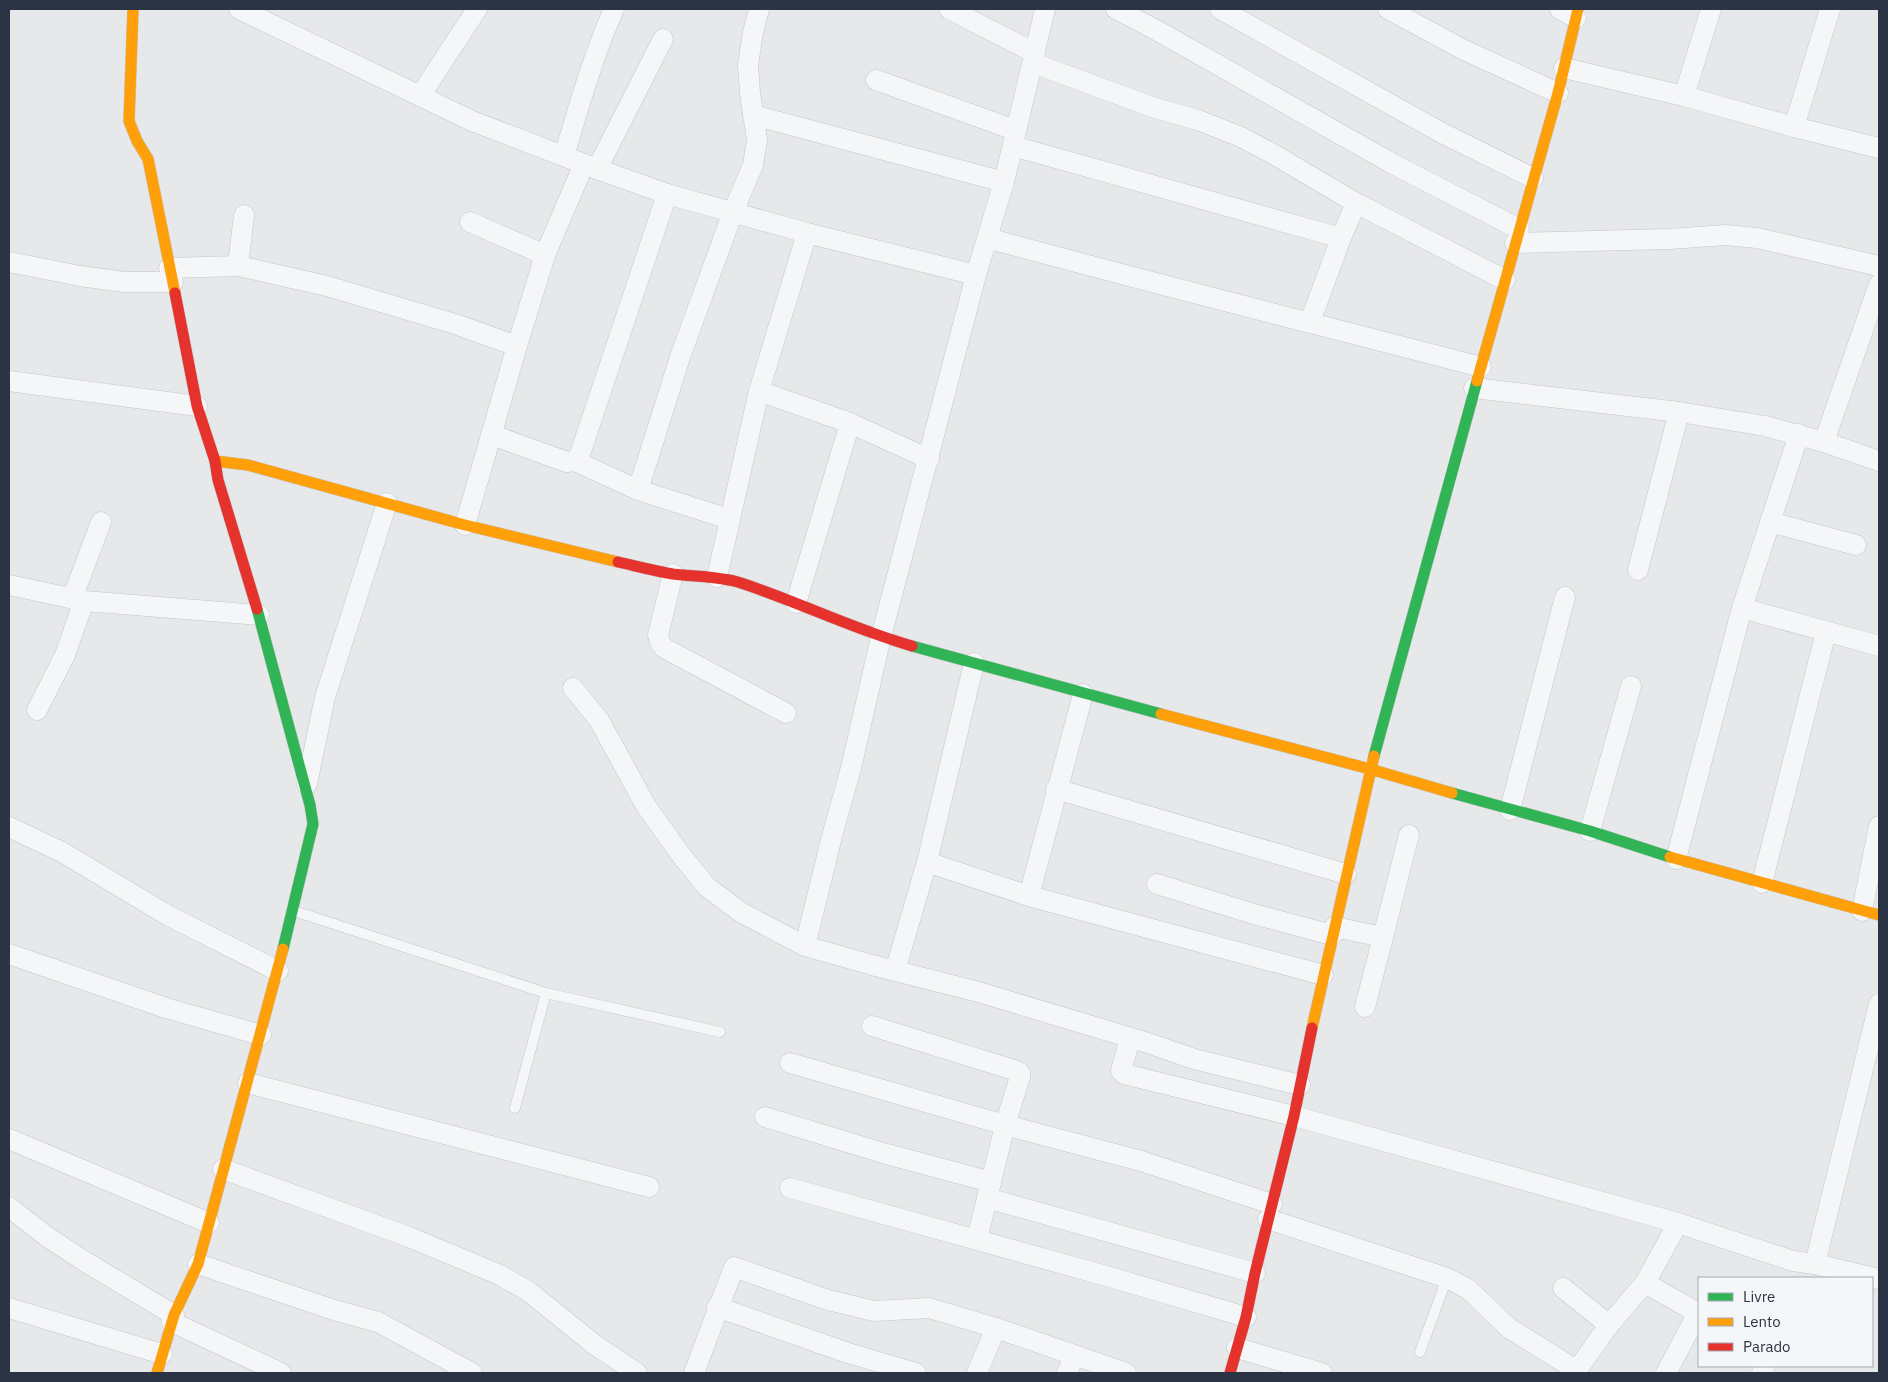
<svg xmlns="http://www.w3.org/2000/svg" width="1888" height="1382" font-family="'IBM Plex Sans',sans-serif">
	<rect width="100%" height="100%" fill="#e6e8ea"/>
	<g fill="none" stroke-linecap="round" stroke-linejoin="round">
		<!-- lane casing -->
		<g stroke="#c4c6c8" stroke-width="11">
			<g id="lane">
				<polyline points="294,911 546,993 720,1032"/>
				<polyline points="515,1108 546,993"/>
				<polyline points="1420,1352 1447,1278"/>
			</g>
		</g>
		<!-- street casing -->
		<g stroke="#c4c6c8" stroke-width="21">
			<g id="street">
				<polyline points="239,9 472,121 597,169 667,194 807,233 976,275"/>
				<polyline points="949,9 1035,53"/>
				<polyline points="1116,9 1158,31 1393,164 1519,229"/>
				<polyline points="1220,9 1442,133 1533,178"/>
				<polyline points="1388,9 1464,50 1558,93"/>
				<polyline points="1560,9 1576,18"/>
				<polyline points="1033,63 1155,108 1198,120 1241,137 1273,154 1356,203 1505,280"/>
				<polyline points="1564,68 1684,96 1794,127 1879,148"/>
				<polyline points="876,80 1015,130"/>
				<polyline points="420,96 477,9"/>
				<polyline points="1684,96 1711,9"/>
				<polyline points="753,115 1004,182"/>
				<polyline points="1794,127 1830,9"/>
				<polyline points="1013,146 1341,238"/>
				<path d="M564,156c15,-50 29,-100 50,-147"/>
				<polyline points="597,169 663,39"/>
				<polyline points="470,222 545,255"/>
				<path d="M987,238c164,45 329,86 494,129"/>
				<polyline points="1515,243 1669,239 1726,235 1757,238 1879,266"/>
				<polyline points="9,262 80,276 124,282 173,282"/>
				<polyline points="238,266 244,215"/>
				<polyline points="169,268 238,266 327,286 455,324 517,346"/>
				<polyline points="1310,322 1341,238 1356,203"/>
				<polyline points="9,381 197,406"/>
				<polyline points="1474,388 1679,412 1765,426 1824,442 1879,461"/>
				<polyline points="759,391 850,423 929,459"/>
				<polyline points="492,435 567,462 575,461 638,490 729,519"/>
				<polyline points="1824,442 1879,284"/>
				<polyline points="575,461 580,454 667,194"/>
				<polyline points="638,490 680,357 733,212 753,165 757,140 750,93 748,65 753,32 759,9"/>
				<polyline points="1770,522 1856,545"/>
				<polyline points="465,525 517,346 545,255 584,164"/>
				<polyline points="1638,570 1679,412"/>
				<polyline points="673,574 658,635 660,642 664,648 786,713"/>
				<polyline points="717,577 759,391 807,233"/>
				<polyline points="9,585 84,601 259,615"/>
				<polyline points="72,599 101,522"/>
				<polyline points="796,603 850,423"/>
				<polyline points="1742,608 1879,646"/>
				<polyline points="573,688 599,720 646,806 681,855 707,887 742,913 805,946 872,965 975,991 1148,1043 1194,1059 1300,1085"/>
				<polyline points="37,710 65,655 84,601"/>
				<polyline points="307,784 325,697 387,503"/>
				<polyline points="1056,789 1346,874"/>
				<polyline points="1510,810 1565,597"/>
				<polyline points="9,827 62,852 169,916 278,971"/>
				<polyline points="1590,831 1631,686"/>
				<polyline points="1676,859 1742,608 1799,434"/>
				<polyline points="927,862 1029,896 1323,975"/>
				<polyline points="1762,883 1826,632"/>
				<polyline points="1157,884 1257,915 1332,935"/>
				<polyline points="1029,896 1083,694"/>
				<polyline points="1862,911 1879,826"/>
				<polyline points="1334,927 1383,937 1409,835"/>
				<polyline points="805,946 832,836 851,768 881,637 976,275 1004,182 1045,9"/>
				<polyline points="9,954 166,1008 261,1035"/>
				<polyline points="895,971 927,862 974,663"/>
				<polyline points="1365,1007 1383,937"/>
				<polyline points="1130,1038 1121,1071 1124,1074 1294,1116 1678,1223 1793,1261 1815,1264 1879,1279"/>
				<polyline points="790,1063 1005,1125 1020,1077 1020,1073 1017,1071 872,1026"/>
				<polyline points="248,1083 649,1187"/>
				<polyline points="765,1117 883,1153 991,1182"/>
				<polyline points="9,1139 209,1223"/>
				<polyline points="223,1169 409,1237 500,1275 528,1291 595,1345 637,1373"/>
				<polyline points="790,1188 1110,1277 1246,1317"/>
				<polyline points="987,1198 1255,1273"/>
				<polyline points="9,1207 46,1236 84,1261 174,1315"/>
				<polyline points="1268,1219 1447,1278 1468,1289 1509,1328 1576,1370"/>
				<polyline points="977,1239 1005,1125 1141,1161 1272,1204"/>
				<polyline points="198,1264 334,1310 378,1322 472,1373"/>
				<polyline points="1815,1264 1879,1004"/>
				<polyline points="1645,1283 1698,1313 1666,1373"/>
				<polyline points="1563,1288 1609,1325"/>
				<polyline points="717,1307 848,1353 916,1373"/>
				<polyline points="9,1308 162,1354"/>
				<polyline points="172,1322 281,1373"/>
				<polyline points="1237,1348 1322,1373"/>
				<polyline points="694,1373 734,1267 828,1300 874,1311 929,1308 996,1328 1126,1373"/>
				<polyline points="977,1373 996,1328"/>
				<polyline points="1067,1373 1074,1356"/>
				<polyline points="1575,1373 1609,1325 1645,1283 1678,1223"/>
				<polyline points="1762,1373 1765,1366"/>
			</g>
		</g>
		<!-- fast casing -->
		<g stroke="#c4c6c8" stroke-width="12">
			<g id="fast">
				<polyline points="257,609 310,805 313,824 283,949"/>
				<polyline points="912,646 1161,714"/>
				<polyline points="1374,756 1477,381"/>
				<polyline points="1452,793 1590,831 1670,857"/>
			</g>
		</g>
		<!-- slow casing -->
		<g stroke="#c4c6c8" stroke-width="12">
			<g id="slow">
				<polyline points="133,9 129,121 137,141 148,159 175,293"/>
				<polyline points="1477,381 1558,93 1578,9"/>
				<polyline points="215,461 248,465 465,525 618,562"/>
				<polyline points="1161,714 1370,769 1452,793"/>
				<polyline points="1670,857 1879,915"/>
				<polyline points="1312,1028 1374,756"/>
				<polyline points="157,1373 174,1315 198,1264 283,949"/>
			</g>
		</g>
		<!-- jam casing -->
		<g stroke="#c4c6c8" stroke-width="12">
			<g id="jam">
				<polyline points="175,293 197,406 215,461 218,480 257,609"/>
				<path d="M618,562c18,4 37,9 55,12 23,3 45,2 68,9 58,19 112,46 171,63"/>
				<polyline points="1230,1373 1246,1317 1255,1273 1294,1116 1312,1028"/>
			</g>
		</g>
		<!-- lane -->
		<use href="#lane" stroke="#f5f6f7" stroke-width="10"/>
		<!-- street -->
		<use href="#street" stroke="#f5f6f7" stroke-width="20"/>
		<!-- fast -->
		<use href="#fast" stroke="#30b455" stroke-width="11"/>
		<!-- slow -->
		<use href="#slow" stroke="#ff9f0a" stroke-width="11"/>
		<!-- jam -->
		<use href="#jam" stroke="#e5322d" stroke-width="11"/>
	</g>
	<!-- border -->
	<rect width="1888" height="1382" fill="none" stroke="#2b3445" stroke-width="20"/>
	<!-- legend -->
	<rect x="1698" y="1277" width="175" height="90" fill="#f4f6f9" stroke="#a4a8b1"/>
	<rect x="1708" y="1293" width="25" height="8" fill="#30b455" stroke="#a4a8b1"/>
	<text x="1743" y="1302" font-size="15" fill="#2b3445">Livre</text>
	<rect x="1708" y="1318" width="25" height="8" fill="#ff9f0a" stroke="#a4a8b1"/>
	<text x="1743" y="1327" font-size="15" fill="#2b3445">Lento</text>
	<rect x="1708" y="1343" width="25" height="8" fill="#e5322d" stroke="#a4a8b1"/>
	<text x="1743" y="1352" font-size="15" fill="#2b3445">Parado</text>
</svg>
